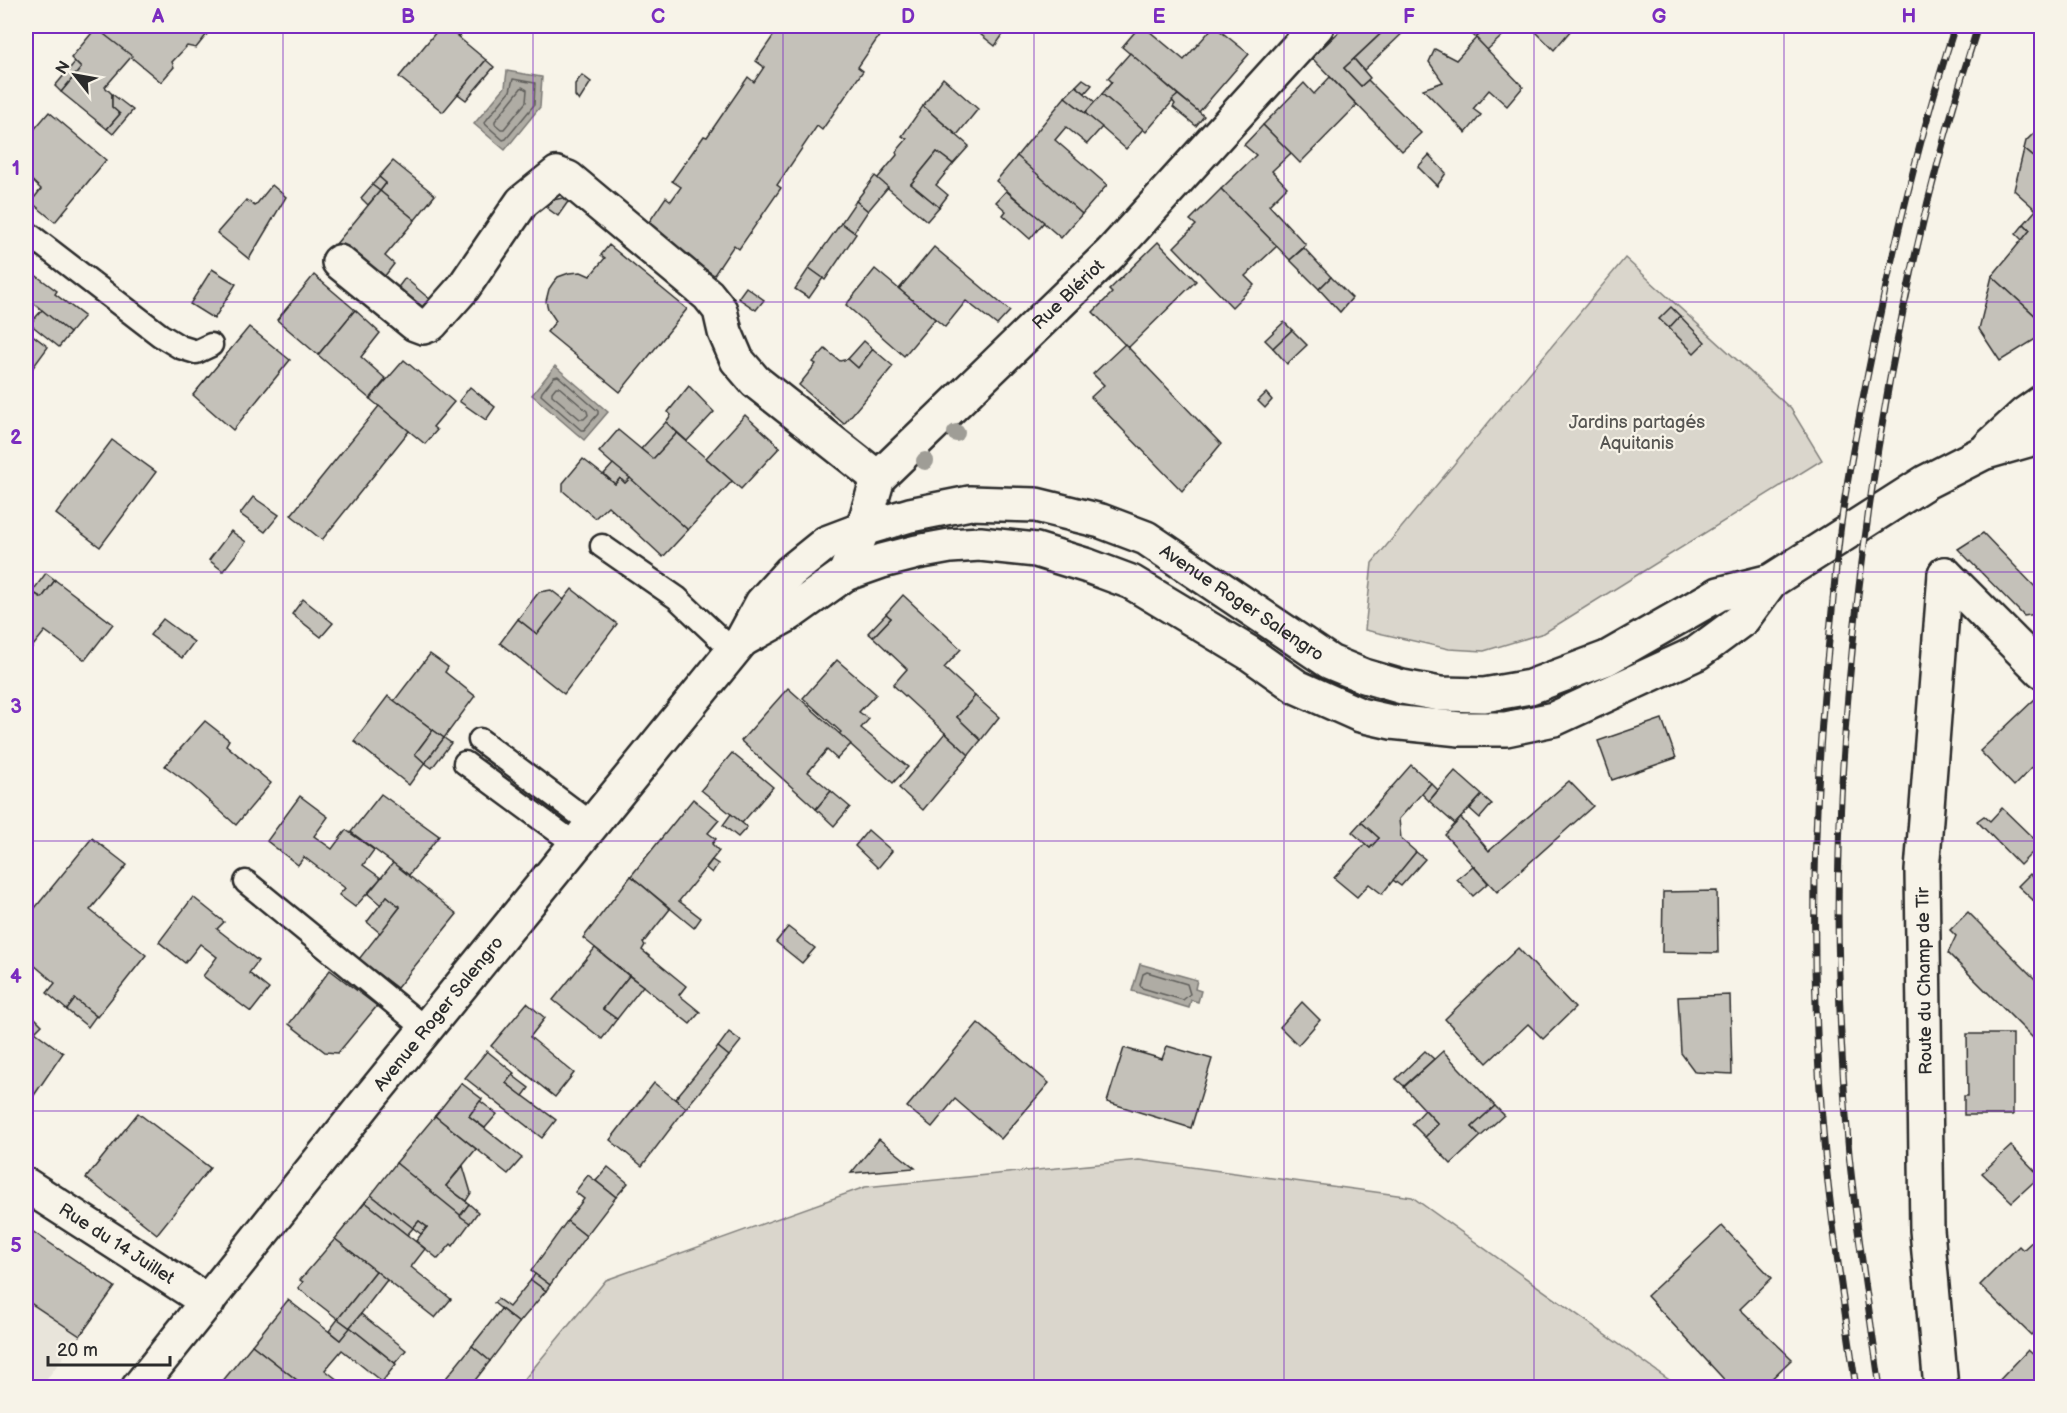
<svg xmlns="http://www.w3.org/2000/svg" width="2067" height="1413" font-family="'Balsamiq Sans',sans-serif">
	<rect width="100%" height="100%" fill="#f7f3e8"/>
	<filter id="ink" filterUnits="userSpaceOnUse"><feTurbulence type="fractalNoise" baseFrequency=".0167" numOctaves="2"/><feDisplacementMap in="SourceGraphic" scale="12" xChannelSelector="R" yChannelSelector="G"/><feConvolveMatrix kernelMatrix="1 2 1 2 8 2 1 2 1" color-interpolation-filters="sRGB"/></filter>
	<g filter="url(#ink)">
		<!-- built -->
		<polygon fill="#e8e4da" points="26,1227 115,1287 41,1387 26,1387"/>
		<!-- green -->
		<g fill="#dad6cc" stroke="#82807c" stroke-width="1.5">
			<polygon points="1625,258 1791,409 1822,460 1544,633 1484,651 1449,649 1365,630 1372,563"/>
			<polygon points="1139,1160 1412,1197 1679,1387 518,1387 606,1280 865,1187"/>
		</g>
		<!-- water -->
		<g fill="#afaca4" stroke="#7a7874" stroke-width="1.5">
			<polygon points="507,71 542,77 540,107 505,150 474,124 505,87"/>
			<polygon points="555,366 608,412 584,440 532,395"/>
			<polygon points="1140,964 1197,980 1195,989 1201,991 1198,1002 1191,1000 1189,1008 1132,991"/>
		</g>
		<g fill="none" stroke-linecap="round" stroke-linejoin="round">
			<!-- shore -->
			<g stroke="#605f5b" stroke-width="1.5">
				<polygon points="513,79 535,83 534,105 506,139 503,140 484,123 510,91"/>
				<polygon points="522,87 527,90 526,102 504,129 501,129 495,124 495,121"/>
				<polygon points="558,376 598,411 598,414 584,430 581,430 541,395 542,392 554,377"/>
				<polygon points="556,387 559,387 587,411 588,415 584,419 580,419 552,395 552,392"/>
				<polygon points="1147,972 1187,984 1190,994 1183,1000 1142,988 1140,985 1143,974"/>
			</g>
		</g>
		<!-- building -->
		<g fill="#c4c1b9" stroke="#2b2b2b" stroke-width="1.5">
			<polygon points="98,26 197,26 207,34 196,48 187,46 172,62 174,67 161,82 96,28"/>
			<polygon points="197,26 208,26 212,29 207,34"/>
			<polygon points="441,26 456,26 451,31 486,60 443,112 399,77"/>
			<polygon points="456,26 468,26 459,37 451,31"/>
			<polygon points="780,26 886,26 858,67 863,71 822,130 817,126 777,185 781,188 739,249 734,245 714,275 645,228 666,197 671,201 681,187 672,181 704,136 707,137 748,77 754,82 764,67 756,61"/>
			<polygon points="978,26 1009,26 995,46 975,30"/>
			<polygon points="1140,26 1143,26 1184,60 1214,26 1249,54 1199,112 1122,47"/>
			<polygon points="1345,26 1389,26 1344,68 1361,86 1368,80 1421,133 1402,151 1312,58"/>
			<polygon points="1389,26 1409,27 1364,70 1354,59"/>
			<polygon points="1464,26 1488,26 1476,38"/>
			<polygon points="1488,26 1513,26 1487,50 1476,38"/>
			<polygon points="1530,26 1567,26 1571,30 1554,50"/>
			<polygon points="96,28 132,56 105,87 112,94 112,107 120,114 107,129 61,92 81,68 71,58"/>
			<polygon points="1476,38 1523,87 1507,106 1489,90 1473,109 1481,115 1466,133 1423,89 1443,82 1429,62 1435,49 1456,60"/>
			<polygon points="1130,53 1178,95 1146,132 1102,94 1112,82 1108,78"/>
			<polygon points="1354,59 1370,78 1361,86 1344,68"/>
			<polygon points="486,60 494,67 466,100 458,94"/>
			<polygon points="75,62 81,68 61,92 55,86"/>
			<polygon points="582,75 591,82 579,101 575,96 575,84"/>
			<polygon points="1330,77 1357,105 1300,163 1263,125 1304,83 1314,94"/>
			<polygon points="943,78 978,109 957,135 923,106"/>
			<polygon points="1083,79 1092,85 1085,93 1076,86"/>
			<polygon points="1076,86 1095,102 1085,113 1065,97"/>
			<polygon points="112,94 133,110 113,134 107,129 120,114 112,107"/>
			<polygon points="1102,94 1143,129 1126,149 1085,113"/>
			<polygon points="1178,95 1204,116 1196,126 1173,107 1175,104 1172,100"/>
			<polygon points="1065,97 1102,127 1087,144 1066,127 1055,140 1107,185 1082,214 1016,157"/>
			<polygon points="923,106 969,146 953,164 937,152 911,184 939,207 927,221 877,179 897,155 896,152 907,139 902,136"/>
			<polygon points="49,112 106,160 55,222 31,202 41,189 26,175 26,139"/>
			<polygon points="1263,125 1291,153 1272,171 1287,187 1269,205 1306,245 1290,260 1221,189 1256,155 1244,145"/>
			<polygon points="2042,125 2042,164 2024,149 2026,141"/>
			<polygon points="2024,149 2042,164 2042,322 1992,276 2030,230 2024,224 2036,210 2014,190"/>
			<polygon points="937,152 953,164 936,185 948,195 939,207 911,184"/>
			<polygon points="1429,155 1446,173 1437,186 1418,167"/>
			<polygon points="1017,156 1082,214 1061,238 996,181"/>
			<polygon points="393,161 435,195 415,220 380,191 386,183 379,177"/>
			<polygon points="875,176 888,187 868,211 856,201"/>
			<polygon points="379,177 386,183 380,191 372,185"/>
			<polygon points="272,185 286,197 249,259 217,233 246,200 255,206"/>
			<polygon points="372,185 380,191 368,205 361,198"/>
			<polygon points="1221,189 1277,246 1245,276 1254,285 1232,307 1174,247 1196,225 1190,220"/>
			<polygon points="380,191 415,220 385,256 394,264 381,281 336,244"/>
			<polygon points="1006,191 1044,222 1030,239 1003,215 1006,211 996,202"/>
			<polygon points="572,196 558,216 547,208 553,200"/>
			<polygon points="856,201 868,211 854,232 841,223"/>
			<polygon points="841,223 856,234 825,280 809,268"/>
			<polygon points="2024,224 2030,230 2022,240 2016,234"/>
			<polygon points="1158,242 1196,281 1128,348 1093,312 1112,293 1109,290"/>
			<polygon points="609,245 687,309 620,392 547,332 556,321 548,309 546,301 549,289 553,283 558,277 569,273 581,272 590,276 605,258 601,255"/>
			<polygon points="934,247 1010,311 997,325 966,301 945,327 899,289"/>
			<polygon points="1304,248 1331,277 1319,289 1290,260"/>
			<polygon points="809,268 823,278 809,298 795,289"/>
			<polygon points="212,269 236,284 214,319 190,304"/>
			<polygon points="875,269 935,319 904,356 846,305"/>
			<polygon points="34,274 57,291 55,294 84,316 70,333 26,297 26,285"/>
			<polygon points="314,275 355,310 318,355 277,320"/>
			<polygon points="1992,276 2042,322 2042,335 2000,361 1979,329"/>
			<polygon points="1331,277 1352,298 1340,312 1319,289"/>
			<polygon points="405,278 432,301 424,312 396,290"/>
			<polygon points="746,287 764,300 756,310 738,298"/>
			<polygon points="1671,307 1680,316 1669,328 1659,319"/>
			<polygon points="42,310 70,333 59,347 30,324"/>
			<polygon points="355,310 380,333 361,357 386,379 370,399 318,355"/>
			<polygon points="1680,316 1705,342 1694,353 1669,328"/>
			<polygon points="1284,322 1292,330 1273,348 1265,340"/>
			<polygon points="249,327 290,360 233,430 193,395"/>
			<polygon points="26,330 48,347 26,377"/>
			<polygon points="1292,330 1307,345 1287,364 1273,348"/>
			<polygon points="864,341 873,349 858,368 848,359"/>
			<polygon points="1125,344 1221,444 1182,491 1091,397 1104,385 1093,374"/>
			<polygon points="825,349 840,361 848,359 858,368 873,349 893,366 844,424 799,385 816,364 813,362"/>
			<polygon points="404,360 454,402 433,427 437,430 425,444 370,399"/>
			<polygon points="689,386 714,412 687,441 666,422 671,415 668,412"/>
			<polygon points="470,387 495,407 486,420 459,401"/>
			<polygon points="1266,393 1272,400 1265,408 1258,401"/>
			<polygon points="379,406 409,431 322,540 291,515"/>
			<polygon points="745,415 780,447 741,489 706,458"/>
			<polygon points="666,422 677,433 653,459 641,449"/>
			<polygon points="618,430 653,459 677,433 732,481 688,530 599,452"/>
			<polygon points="112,440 156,472 100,547 56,514"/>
			<polygon points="583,459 615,484 620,478 625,483 630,478 688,530 663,557 608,506 595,518 563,491 563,483"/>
			<polygon points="613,464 630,478 625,483 620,478 615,484 604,474"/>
			<polygon points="253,497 279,515 265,532 240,514"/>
			<polygon points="231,531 246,542 223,571 209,560"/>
			<polygon points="1983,533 2042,594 2042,613 2024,616 1958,549"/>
			<polygon points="46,573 55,580 42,598 32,592"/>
			<polygon points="55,580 113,624 85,660 45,631 29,651 26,648 26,600 32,592 42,598"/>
			<polygon points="572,589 617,624 564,694 500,643 518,619 537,634"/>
			<polygon points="551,590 564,600 537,634 518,619 539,592"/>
			<polygon points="903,595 961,649 944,668 975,696 957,717 981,740 969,755 893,685 907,669 873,637 891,618 886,614"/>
			<polygon points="303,599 333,623 321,637 292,614"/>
			<polygon points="886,614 891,618 873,637 868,633"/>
			<polygon points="163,619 194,642 182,658 150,635"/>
			<polygon points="430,654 448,667 445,672 475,696 444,738 394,701"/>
			<polygon points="837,660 876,694 859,712 869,719 861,728 908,767 893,783 839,734 841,732 803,698"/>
			<polygon points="788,688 851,744 837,759 827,750 808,772 831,791 816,809 741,741"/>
			<polygon points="388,696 433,730 415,754 425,763 409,785 354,741"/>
			<polygon points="975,696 999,717 981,740 957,717"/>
			<polygon points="2036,698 2042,703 2042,766 2037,762 2014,786 1980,751"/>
			<polygon points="1662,719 1676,758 1612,780 1598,741"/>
			<polygon points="205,721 229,740 226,745 271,783 236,825 191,785 165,766"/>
			<polygon points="433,730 444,738 425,763 415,754"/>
			<polygon points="945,733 969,755 923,810 899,788"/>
			<polygon points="444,738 451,743 432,768 425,763"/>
			<polygon points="732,753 773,787 742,823 701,790"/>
			<polygon points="1411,765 1431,783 1399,819 1401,839 1416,852 1382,894 1369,884 1357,897 1334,878 1365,844 1370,848 1379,838 1361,822"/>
			<polygon points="1455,771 1482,795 1455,824 1429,801"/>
			<polygon points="1569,781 1593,806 1497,892 1445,835 1461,818 1489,851"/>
			<polygon points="1431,783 1438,790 1429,801 1422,794"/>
			<polygon points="831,791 850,807 834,826 816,809"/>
			<polygon points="381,794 439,836 409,875 351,832"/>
			<polygon points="1482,795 1492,804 1480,818 1470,809"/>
			<polygon points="300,796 328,817 314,836 332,849 346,830 374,850 363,865 381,878 355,907 339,895 345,888 304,857 298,865 267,841"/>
			<polygon points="693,799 719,820 708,833 716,839 712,844 719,851 679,901 701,918 694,928 631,876"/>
			<polygon points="2002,808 2033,838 2042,830 2042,843 2020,865 1977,821 1984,816 1990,821"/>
			<polygon points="731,814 747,827 738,837 723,825"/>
			<polygon points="1361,822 1379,838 1370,848 1352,832"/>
			<polygon points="868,830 892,851 878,868 855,846"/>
			<polygon points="92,838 127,865 90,910 146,955 97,1017 75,999 67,1010 47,993 55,983 34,965 30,969 26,965 26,919"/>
			<polygon points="1416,852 1425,859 1401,886 1393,880"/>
			<polygon points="712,860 718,864 712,873 706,868"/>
			<polygon points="393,863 457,914 397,988 359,959 400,907 387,896 381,905 368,894"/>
			<polygon points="1473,866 1488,883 1473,896 1457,879"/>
			<polygon points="2030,874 2042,886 2042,892 2033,900 2018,886"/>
			<polygon points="631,876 670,909 643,943 645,945 642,950 686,986 679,995 700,1012 690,1024 583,938"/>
			<polygon points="1717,891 1718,953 1662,952 1663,892"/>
			<polygon points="2042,892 2042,909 2033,900"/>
			<polygon points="387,896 400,907 380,933 367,922"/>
			<polygon points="193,897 224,922 217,929 258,961 249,973 269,989 251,1012 203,976 217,957 200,944 185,963 159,942"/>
			<polygon points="1968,912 2042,986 2042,1047 1948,953 1956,936 1950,930"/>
			<polygon points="788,927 815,948 802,963 776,942"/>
			<polygon points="595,948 629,976 603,1009 617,1019 602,1039 553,1000"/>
			<polygon points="1518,948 1575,1008 1543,1039 1528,1024 1487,1063 1445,1019"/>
			<polygon points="330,970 377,1006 338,1053 325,1052 289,1024"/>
			<polygon points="629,976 643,986 617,1019 603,1009"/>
			<polygon points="1730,995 1732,1074 1695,1072 1681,1053 1678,997"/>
			<polygon points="75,999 96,1016 88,1027 67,1010"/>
			<polygon points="1302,1002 1320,1020 1298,1045 1280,1027"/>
			<polygon points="527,1003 545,1018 530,1037 574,1073 555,1097 491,1046"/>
			<polygon points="30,1013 42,1025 35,1032 63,1053 26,1107 26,1019"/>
			<polygon points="978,1023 1049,1083 1001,1139 955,1099 932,1127 907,1107"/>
			<polygon points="729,1032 741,1041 729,1056 718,1047"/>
			<polygon points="1967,1034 2013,1034 2013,1115 1964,1115 1964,1096 1968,1096"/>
			<polygon points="1167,1046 1212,1059 1191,1128 1107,1102 1124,1048 1162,1059"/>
			<polygon points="718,1047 729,1056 686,1108 675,1099"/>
			<polygon points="487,1051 514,1073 506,1083 556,1120 542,1138 465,1078"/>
			<polygon points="1425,1051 1434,1059 1404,1086 1396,1079"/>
			<polygon points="1443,1051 1495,1106 1472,1127 1481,1136 1451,1164 1425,1137 1438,1124 1404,1087"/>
			<polygon points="512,1075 529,1088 523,1096 506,1083"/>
			<polygon points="461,1083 482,1099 469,1116 522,1158 508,1174 435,1116"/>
			<polygon points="654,1083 686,1108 642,1166 610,1140"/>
			<polygon points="480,1101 497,1114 485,1128 469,1116"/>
			<polygon points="1495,1106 1504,1115 1481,1136 1472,1127"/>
			<polygon points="1425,1110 1438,1124 1425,1137 1412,1124"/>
			<polygon points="138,1113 210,1168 157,1234 86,1178"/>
			<polygon points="435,1116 476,1149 446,1186 469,1204 460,1216 396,1163"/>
			<polygon points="879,1139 915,1168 851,1173"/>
			<polygon points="2011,1146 2040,1176 2012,1202 1982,1173"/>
			<polygon points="396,1163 470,1223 453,1246 451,1244 438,1259 416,1241 427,1227 419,1221 413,1228 371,1195"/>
			<polygon points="463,1166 471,1193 466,1201 446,1186"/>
			<polygon points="608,1167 628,1183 616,1197 596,1181"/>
			<polygon points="588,1175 616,1197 586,1236 567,1221 584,1199 575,1192"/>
			<polygon points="371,1195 413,1228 407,1235 365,1202"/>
			<polygon points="365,1202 425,1249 411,1267 451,1299 435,1318 335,1239"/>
			<polygon points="469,1204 478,1212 470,1223 460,1216"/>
			<polygon points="419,1221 427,1227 421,1234 413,1228"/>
			<polygon points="567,1221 586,1236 550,1285 531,1271"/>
			<polygon points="1722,1226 1772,1278 1740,1309 1792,1359 1762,1388 1732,1388 1647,1296"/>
			<polygon points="26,1227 115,1287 80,1336 26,1300"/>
			<polygon points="2037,1237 2042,1242 2042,1324 2031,1335 1980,1285 2019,1246 2023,1250"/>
			<polygon points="335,1239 376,1271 338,1319 298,1288 303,1282 300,1280"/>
			<polygon points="376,1271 387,1280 350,1328 338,1319"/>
			<polygon points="535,1274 550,1285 546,1291 531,1280"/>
			<polygon points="531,1280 546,1291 519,1323 494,1303 498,1299 509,1307"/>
			<polygon points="288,1300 340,1340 350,1327 396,1364 382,1382 342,1350 325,1370 348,1388 307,1388 252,1345"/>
			<polygon points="501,1309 519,1323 490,1361 472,1346"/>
			<polygon points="361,1314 406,1350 395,1363 350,1327"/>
			<polygon points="338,1319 350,1328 340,1340 329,1331"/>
			<polygon points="252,1345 307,1388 217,1388"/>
			<polygon points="472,1346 490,1361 469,1388 438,1388"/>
			<polygon points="2028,1350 2042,1362 2042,1388 1992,1388"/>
		</g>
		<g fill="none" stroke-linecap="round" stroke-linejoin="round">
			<!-- lane casing -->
			<g stroke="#2b2b2b" stroke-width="27">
				<g id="lane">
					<polyline points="26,232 160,335 180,347 196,352 211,345"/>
					<polyline points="602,546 677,598 732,650"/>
					<polyline points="480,740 592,824"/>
					<polyline points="465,763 575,844"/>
					<polyline points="246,882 427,1030"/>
				</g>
			</g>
			<!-- street casing -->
			<g stroke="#2b2b2b" stroke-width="38">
				<g id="street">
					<polyline points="339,262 415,324 423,327 431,324 463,288 522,202 557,174 568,178 708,295 720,310 725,332 737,360 755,381 878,478"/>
					<path id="s1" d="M845,574l18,-45 15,-51 233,-225 206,-227"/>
					<polyline points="1945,574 2042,671"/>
					<polyline points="1941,1388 1927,1230 1922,871 1945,574"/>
				</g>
			</g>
			<!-- secondary casing -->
			<g stroke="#2b2b2b" stroke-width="38">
				<g id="secondary">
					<path id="s2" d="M26,1185l182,117"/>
				</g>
			</g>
			<!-- primary casing -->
			<g stroke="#2b2b2b" stroke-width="38">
				<g id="primary">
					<polyline points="1989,447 2025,414 2042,402"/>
					<polyline points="742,640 789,614 845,574 882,561 917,552 950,546 980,544 1036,550 1088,566 1131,582 1249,653 1297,687 1360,715 1391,722 1460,729 1506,729 1554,719 1697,653 1743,619 1771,581"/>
					<path id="s3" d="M138,1388l230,-288 374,-460 20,-37 28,-31 36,-29 37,-14 47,-14 60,-12 66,2 65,16 45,17 184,124 34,14 38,11 38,7 44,1 46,-8 77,-29 112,-64 52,-13 155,-99 57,-29 59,-17"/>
				</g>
			</g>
			<!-- lane -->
			<use href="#lane" stroke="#f7f3e8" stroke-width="22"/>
			<!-- street -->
			<use href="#street" stroke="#f7f3e8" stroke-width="33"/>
			<!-- secondary -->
			<use href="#secondary" stroke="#f7f3e8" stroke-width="33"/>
			<!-- primary -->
			<use href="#primary" stroke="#f7f3e8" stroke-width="33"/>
			<!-- rail casing -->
			<g stroke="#2b2b2b" stroke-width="7">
				<g id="rail">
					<path d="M1856,1388c-11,-78 -24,-156 -31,-234 -16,-177 -13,-356 6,-533 4,-41 7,-83 14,-124 8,-50 18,-100 28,-149 22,-109 48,-217 82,-322"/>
					<path d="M1880,1388c-11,-78 -23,-156 -31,-234 -5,-60 -9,-120 -10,-180 -4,-129 5,-259 20,-387 22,-190 60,-379 119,-561"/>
				</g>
			</g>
			<!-- rail -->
			<use href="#rail" stroke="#f7f3e8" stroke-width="4.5" stroke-dasharray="14" stroke-linecap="butt"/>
		</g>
		<!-- trees -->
		<g fill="#9f9d96">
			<circle cx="956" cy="433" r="9"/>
			<circle cx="925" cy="461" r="9"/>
		</g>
	</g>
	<!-- grid -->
	<path fill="none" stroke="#7b2cbf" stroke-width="1.5" stroke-opacity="0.55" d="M283,26v1362M533,26v1362M783,26v1362M1034,26v1362M1284,26v1362M1534,26v1362M1784,26v1362M26,302h2016M26,572h2016M26,841h2016M26,1111h2016"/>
	<g text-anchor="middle" stroke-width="4.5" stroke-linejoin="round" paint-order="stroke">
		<!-- street labels -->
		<g font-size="18" fill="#2b2b2b" stroke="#f7f3e8">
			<text dy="6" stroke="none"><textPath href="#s1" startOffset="366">Rue Blériot</textPath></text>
			<text dy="6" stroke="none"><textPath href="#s3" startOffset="1538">Avenue Roger Salengro</textPath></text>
			<text transform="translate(1924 981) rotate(-91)" y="6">Route du Champ de Tir</text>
			<text dy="6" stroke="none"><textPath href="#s3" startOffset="480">Avenue Roger Salengro</textPath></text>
			<text dy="6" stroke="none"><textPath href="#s2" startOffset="108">Rue du 14 Juillet</textPath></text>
		</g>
		<!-- park labels -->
		<g font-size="18" fill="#575653" stroke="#f7f3e8">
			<text x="1637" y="428">Jardins partagés<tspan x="1637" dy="21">Aquitanis</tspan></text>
		</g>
	</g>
	<!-- margin -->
	<rect width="2067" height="1413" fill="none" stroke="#f7f3e8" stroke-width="66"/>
	<!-- north arrow -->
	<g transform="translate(75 75) rotate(301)" stroke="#f7f3e8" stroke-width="4.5" paint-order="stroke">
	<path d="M0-4.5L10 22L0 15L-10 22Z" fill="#2b2b2b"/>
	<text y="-9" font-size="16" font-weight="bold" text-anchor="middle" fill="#2b2b2b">N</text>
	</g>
	<!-- scale -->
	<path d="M48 1356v9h122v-9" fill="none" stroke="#2b2b2b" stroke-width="3"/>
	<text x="57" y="1356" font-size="18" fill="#2b2b2b" stroke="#f7f3e8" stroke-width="4.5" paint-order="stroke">20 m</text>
	<rect x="33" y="33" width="2001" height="1347" fill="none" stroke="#7b2cbf" stroke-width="2"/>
	<g font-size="20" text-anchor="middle" font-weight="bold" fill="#7b2cbf">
		<text x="158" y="23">A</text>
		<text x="408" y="23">B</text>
		<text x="658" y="23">C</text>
		<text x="908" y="23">D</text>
		<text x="1159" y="23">E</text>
		<text x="1409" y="23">F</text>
		<text x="1659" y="23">G</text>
		<text x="1909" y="23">H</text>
		<text x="16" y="175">1</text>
		<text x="16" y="444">2</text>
		<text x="16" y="713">3</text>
		<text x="16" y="983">4</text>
		<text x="16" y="1252">5</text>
	</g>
</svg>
